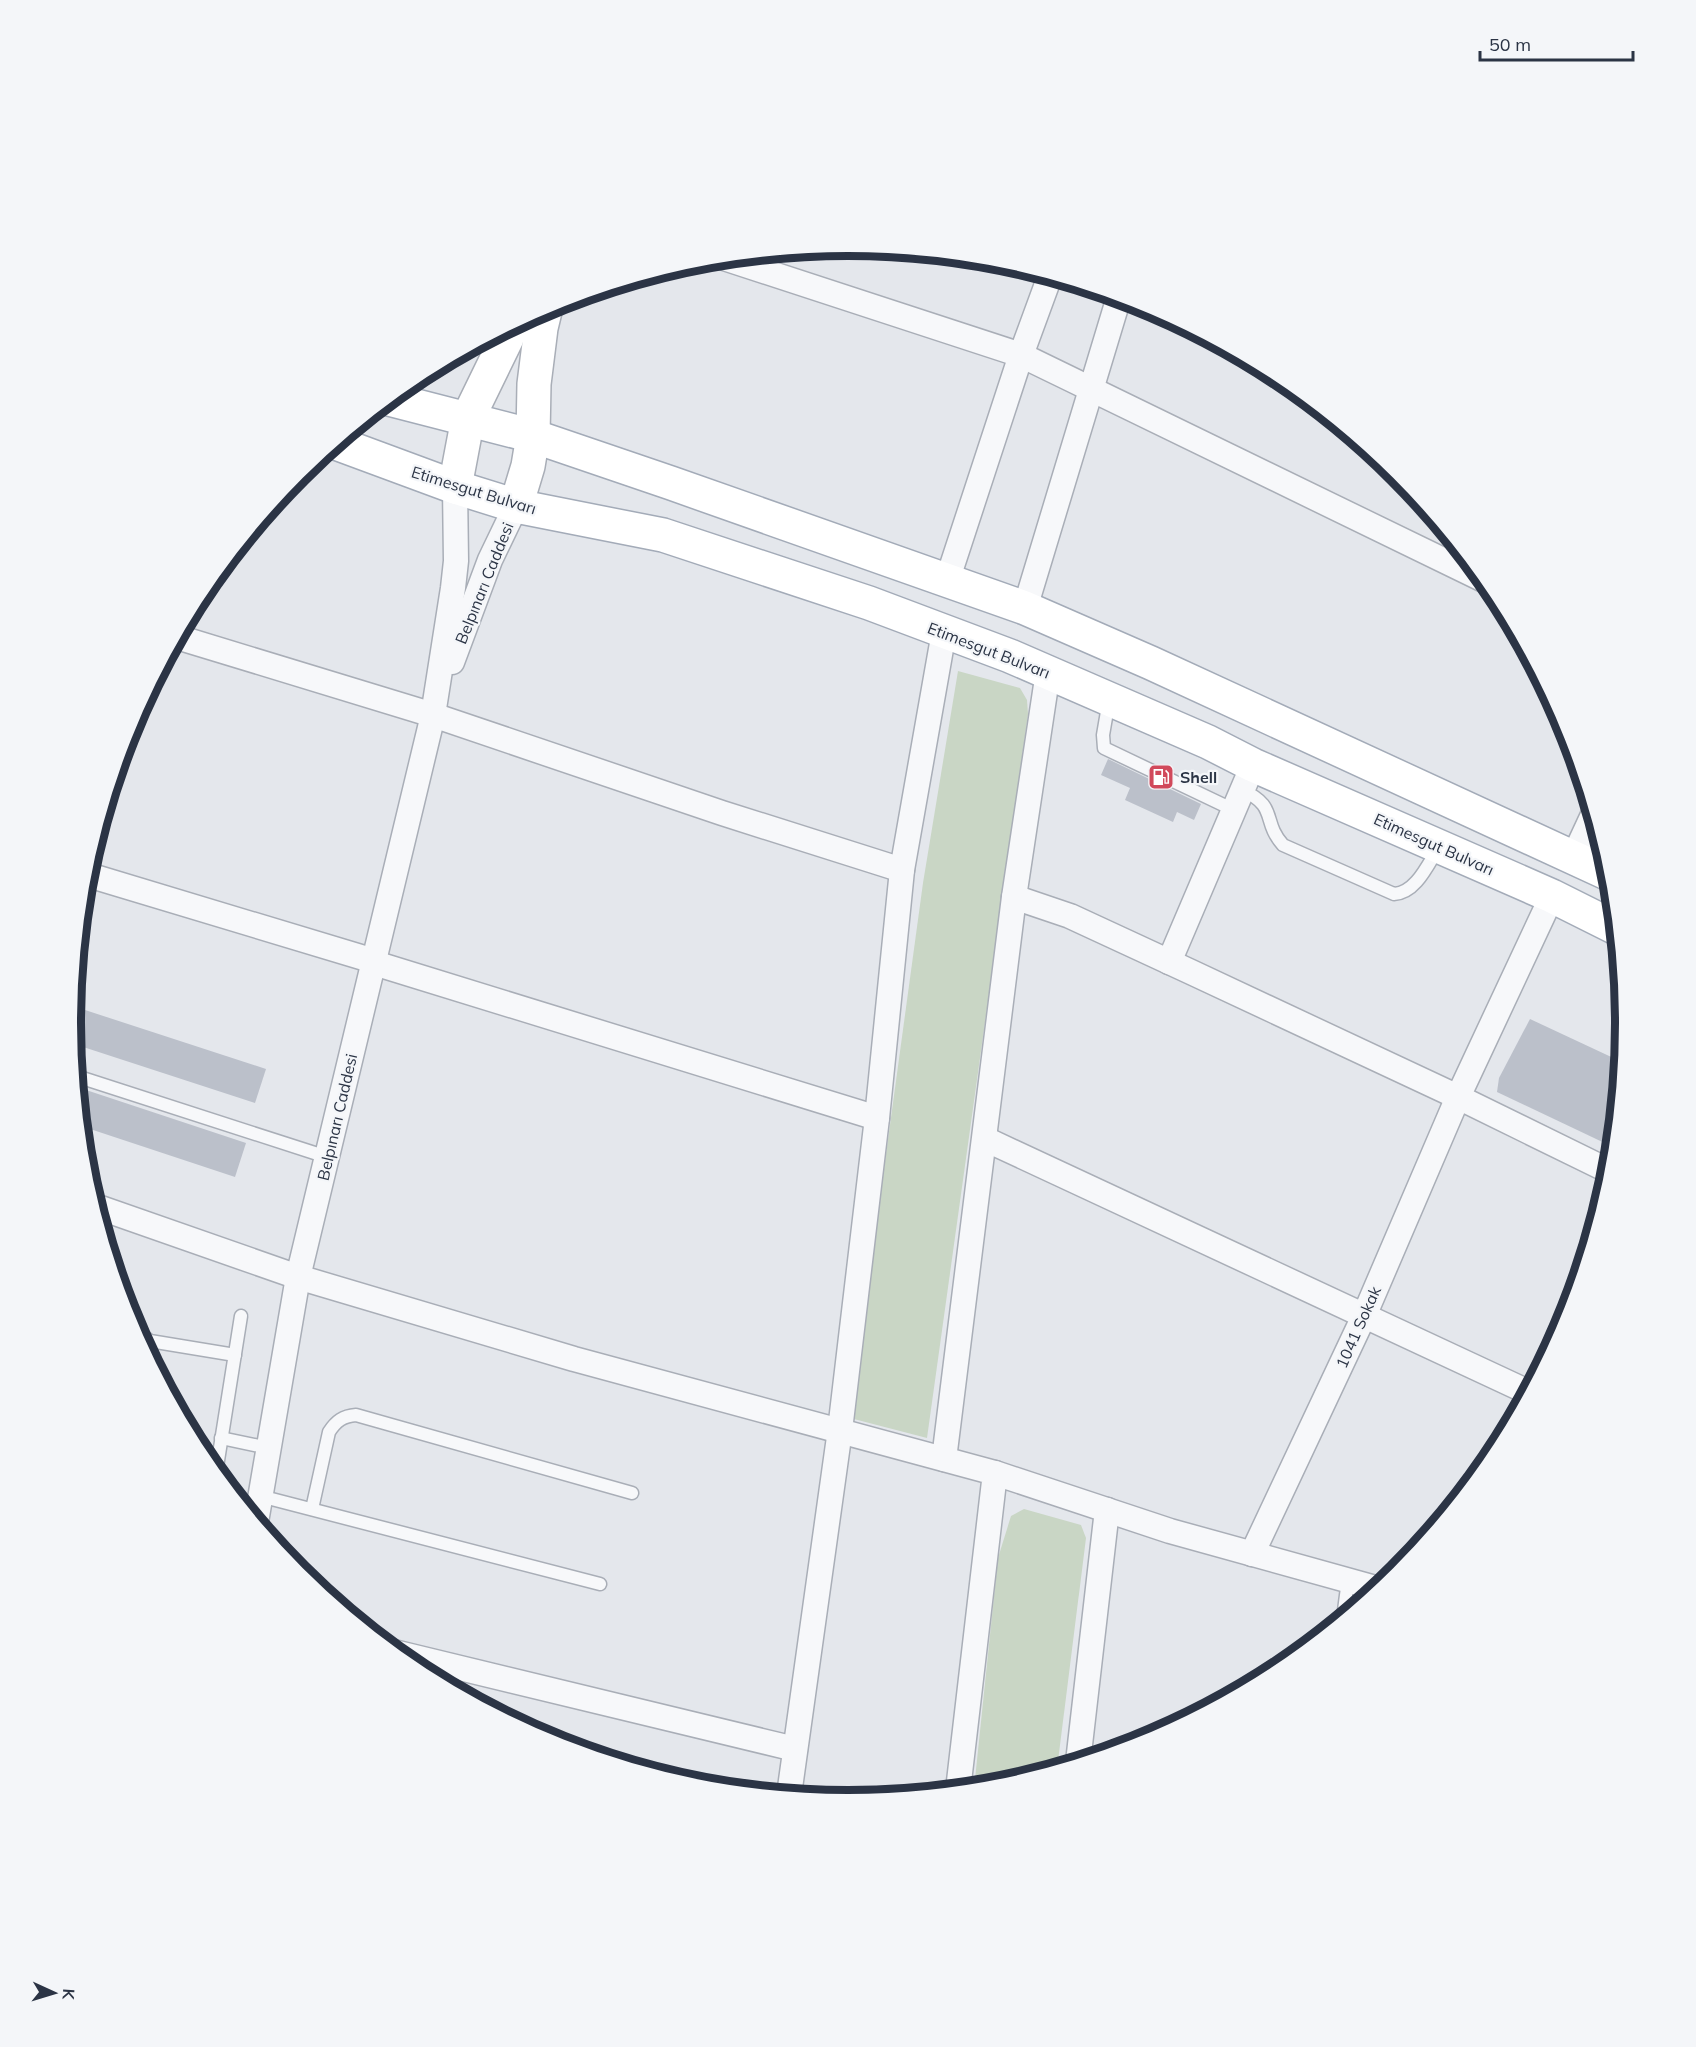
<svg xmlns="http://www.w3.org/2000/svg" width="1696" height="2047" font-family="Mulish,sans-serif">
	<rect width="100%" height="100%" fill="#e4e7ec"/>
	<!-- green -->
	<g fill="#c9d6c5">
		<polygon points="958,671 1020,688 1027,700 1028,714 927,1438 850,1418 923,883"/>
		<polygon points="1024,1509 1081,1525 1086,1538 1057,1769 999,1786 974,1789 998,1558 1011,1516"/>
	</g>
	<!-- building -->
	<g fill="#bbc0ca">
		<polygon points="1108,759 1201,804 1194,820 1177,812 1173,822 1125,800 1130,788 1101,775"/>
		<polygon points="85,1010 266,1069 255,1103 74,1044"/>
		<polygon points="1530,1019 1622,1062 1613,1147 1497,1092 1499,1078"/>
		<polygon points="77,1087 246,1143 235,1177 81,1126"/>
	</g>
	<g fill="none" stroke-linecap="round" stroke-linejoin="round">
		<!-- lane casing -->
		<g stroke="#a9aeb7" stroke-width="15">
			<g id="lane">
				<polyline points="1109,700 1103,735 1104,748 1234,810"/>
				<path d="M1242,790c37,17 19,30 41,55l111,49c22,-1 34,-30 45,-47"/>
				<polyline points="76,1076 327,1157"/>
				<polyline points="134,1329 150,1341 235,1355"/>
				<polyline points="221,1438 269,1448"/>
				<polyline points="216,1473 241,1316"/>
				<polyline points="260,1496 600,1584"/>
				<path d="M312,1509l17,-77c7,-11 14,-16 27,-17l276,78"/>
				<polyline points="1343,1618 1348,1580"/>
			</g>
		</g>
		<!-- street casing -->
		<g stroke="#a9aeb7" stroke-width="27">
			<g id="street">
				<polyline points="724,258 1021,355 1486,581"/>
				<polyline points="947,581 1021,355 1050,276"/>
				<polyline points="1025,608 1119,297"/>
				<polyline points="177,637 433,715 722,813 902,870"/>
				<polyline points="452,662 490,560 516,506"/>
				<polyline points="1573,858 1593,815"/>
				<polyline points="85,874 374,961 384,966 877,1118"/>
				<polyline points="1014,897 1070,916 1191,972 1458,1097 1611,1172"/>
				<polyline points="1169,962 1253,765"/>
				<polyline points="985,1139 1528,1392"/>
				<polyline points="95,1206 298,1277 574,1359 995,1473 958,1790"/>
				<polyline points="944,1459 1014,897 1048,672"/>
				<polyline points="995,1473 1170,1531 1379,1589"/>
				<polyline points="256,1522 298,1277 433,715 453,588 456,561 455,487"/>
				<polyline points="1252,1554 1364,1316 1458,1097 1552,896"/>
				<polyline points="394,1652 795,1749"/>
				<polyline points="1078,1762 1107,1510"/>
				<polyline points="789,1795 840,1430 877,1118 902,870 944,632"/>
			</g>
		</g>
		<!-- secondary casing -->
		<g stroke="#a9aeb7" stroke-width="36">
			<g id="secondary">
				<polyline points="455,487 468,418 507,338 510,327"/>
				<polyline points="516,506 528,466 533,436 534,384 541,328 546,307"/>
			</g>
		</g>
		<!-- primary casing -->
		<g stroke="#a3abb8" stroke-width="36">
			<g id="primary">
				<polyline points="389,399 533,436 671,483 1025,608 1151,663 1611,875"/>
				<polyline points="336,443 455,487 516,506 663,535 869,603 1010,656 1208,742 1253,765 1552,896 1616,928"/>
			</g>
		</g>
		<!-- lane -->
		<use href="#lane" stroke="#f7f8fa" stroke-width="12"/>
		<!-- street -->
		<use href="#street" stroke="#f7f8fa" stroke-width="24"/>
		<!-- secondary -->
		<use href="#secondary" stroke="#fff" stroke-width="33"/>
		<!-- primary -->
		<use href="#primary" stroke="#fff" stroke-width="33"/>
	</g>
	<!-- icons -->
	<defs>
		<g id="fuel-square" transform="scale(1.35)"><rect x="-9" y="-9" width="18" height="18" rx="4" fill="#d1495b" stroke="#f4f6f9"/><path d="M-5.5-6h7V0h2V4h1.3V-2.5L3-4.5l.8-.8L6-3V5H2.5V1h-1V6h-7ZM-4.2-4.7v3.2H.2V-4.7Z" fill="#fff"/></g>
	</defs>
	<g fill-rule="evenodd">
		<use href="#fuel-square" x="1161" y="777"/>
	</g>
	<g text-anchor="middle" stroke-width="4.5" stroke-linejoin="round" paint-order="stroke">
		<!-- street labels -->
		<g font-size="16" fill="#2b3445" stroke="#f4f6f9">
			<text transform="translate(474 490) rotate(17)" y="6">Etimesgut Bulvarı</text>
			<text transform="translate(484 583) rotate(-68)" y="6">Belpınarı Caddesi</text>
			<text transform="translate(989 650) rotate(21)" y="6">Etimesgut Bulvarı</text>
			<text transform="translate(1434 844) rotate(24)" y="6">Etimesgut Bulvarı</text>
			<text transform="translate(337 1117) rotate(-77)" y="6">Belpınarı Caddesi</text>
			<text transform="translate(1358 1327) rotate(-66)" y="6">1041 Sokak</text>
		</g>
		<!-- poi labels -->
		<g font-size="16" font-weight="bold" fill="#2b3445" stroke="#f4f6f9" text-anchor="start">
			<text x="1180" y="783">Shell</text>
		</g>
	</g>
	<!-- crop -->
	<path d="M0 0H1696V2047H0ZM81 1023a767 767 0 1 1 1534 0a767 767 0 1 1-1534 0Z" fill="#f4f6f9" fill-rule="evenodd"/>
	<path fill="none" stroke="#2b3445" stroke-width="8" d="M81 1023a767 767 0 1 1 1534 0a767 767 0 1 1-1534 0Z"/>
	<!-- north arrow -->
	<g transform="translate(54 1993) rotate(94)" stroke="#f4f6f9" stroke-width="4.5" paint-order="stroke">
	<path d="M0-4.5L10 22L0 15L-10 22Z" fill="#2b3445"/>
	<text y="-9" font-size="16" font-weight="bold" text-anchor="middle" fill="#2b3445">K</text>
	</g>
	<!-- scale -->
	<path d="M1480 51v9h153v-9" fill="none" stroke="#2b3445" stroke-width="3"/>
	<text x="1489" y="51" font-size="18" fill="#2b3445" stroke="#f4f6f9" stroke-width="4.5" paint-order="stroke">50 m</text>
</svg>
